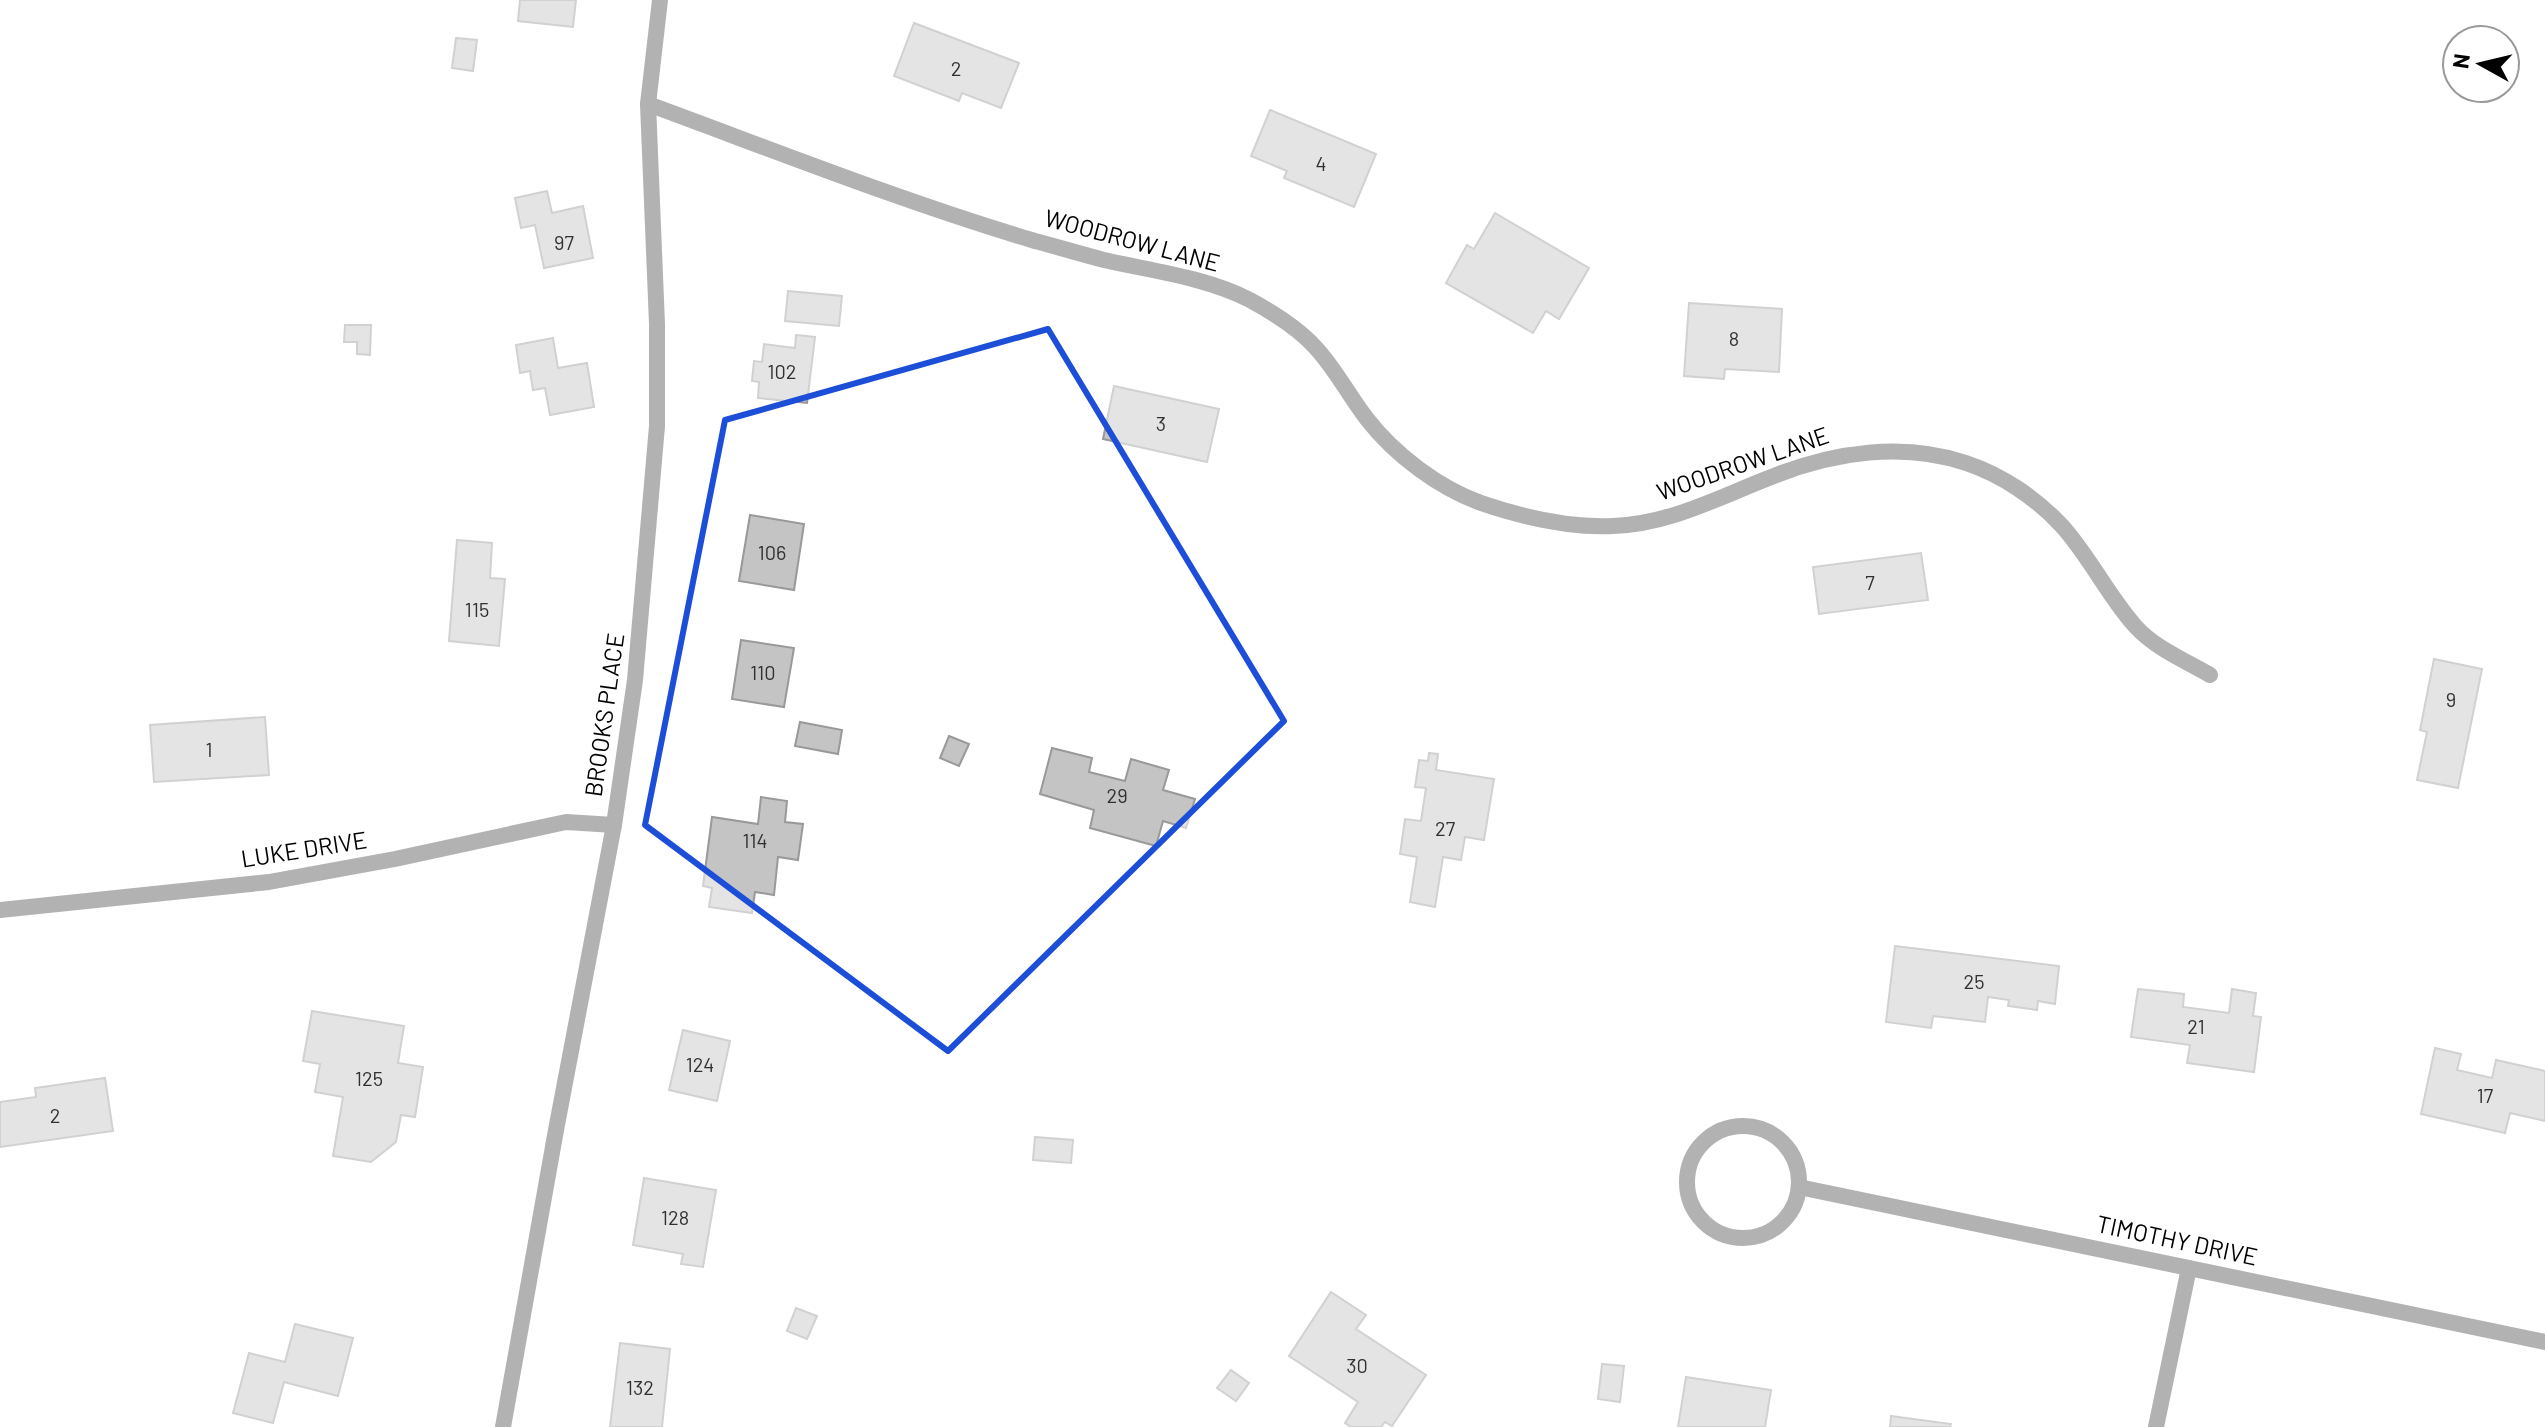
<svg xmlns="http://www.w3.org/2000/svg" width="2545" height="1427" font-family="Barlow,sans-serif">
	<rect width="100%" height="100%" fill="#fff"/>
	<!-- building -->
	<g fill="#c4c4c4" stroke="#999" stroke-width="2">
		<polygon points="520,0 576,0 573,27 518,21"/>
		<polygon points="914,23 1019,63 1001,108 962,93 959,101 894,76"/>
		<polygon points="456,38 477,40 473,71 452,68"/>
		<polygon points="1270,110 1376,154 1354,207 1284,178 1287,171 1251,156"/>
		<polygon points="547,191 552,213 583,206 593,258 544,268 535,225 521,228 515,198"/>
		<polygon points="1495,213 1589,268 1559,319 1546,311 1533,333 1446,283 1467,245 1474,249"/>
		<polygon points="788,291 842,296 839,326 785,321"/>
		<polygon points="1689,303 1782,309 1779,372 1725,369 1724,379 1684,376"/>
		<polygon points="345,325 371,325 370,355 357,354 357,342 344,342"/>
		<polygon points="796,335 815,337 807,403 758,398 759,382 752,381 754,361 762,362 764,344 795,348"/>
		<polygon points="553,338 558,368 587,363 594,407 550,415 545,388 533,390 530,371 520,373 516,345"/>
		<polygon points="1114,386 1219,409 1207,462 1103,439"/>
		<polygon points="750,515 804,524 794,590 739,581"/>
		<polygon points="457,540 492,543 490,578 505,579 499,646 449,641"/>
		<polygon points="1921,553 1928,600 1819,614 1813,567"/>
		<polygon points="741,640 794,648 784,707 732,699"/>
		<polygon points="2434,659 2482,669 2458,788 2417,780 2427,732 2420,730"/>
		<polygon points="265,717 269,775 154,782 150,725"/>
		<polygon points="800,722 842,730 838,754 795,746"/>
		<polygon points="949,736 969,744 959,766 940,758"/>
		<polygon points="1052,748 1092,758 1089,772 1125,781 1131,759 1169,770 1163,790 1195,799 1186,828 1163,821 1156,846 1090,828 1094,810 1040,794"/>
		<polygon points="1429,753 1438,754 1436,770 1494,779 1484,840 1465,837 1461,860 1443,857 1435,907 1410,902 1417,857 1400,854 1405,819 1421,821 1426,788 1415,787 1419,760 1428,761"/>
		<polygon points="761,797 787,801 785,822 803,824 798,860 778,857 774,895 755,892 752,913 709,907 712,888 703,886 712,817 758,824"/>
		<polygon points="1895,946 2059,966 2055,1004 2038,1001 2037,1010 2008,1006 2009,1000 1988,997 1985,1022 1933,1016 1931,1028 1886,1022"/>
		<polygon points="2138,989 2184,994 2183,1007 2229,1013 2232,989 2256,993 2253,1016 2261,1017 2254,1072 2187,1063 2190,1045 2131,1037"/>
		<polygon points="312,1011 404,1026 398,1063 423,1067 415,1117 401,1115 396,1142 371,1162 333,1156 343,1097 315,1092 320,1064 303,1061"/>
		<polygon points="683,1030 730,1041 717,1101 669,1090"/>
		<polygon points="2435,1048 2461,1054 2457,1070 2492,1078 2496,1060 2545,1071 2545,1121 2510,1113 2505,1133 2421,1114"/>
		<polygon points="105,1078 113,1131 0,1147 0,1102 36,1097 35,1088"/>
		<polygon points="1035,1137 1073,1140 1071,1163 1033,1160"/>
		<polygon points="644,1178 716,1190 703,1267 681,1264 683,1254 633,1245"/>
		<polygon points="1331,1292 1366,1315 1356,1329 1426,1375 1392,1426 1385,1422 1381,1427 1351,1427 1345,1423 1358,1402 1289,1356"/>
		<polygon points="796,1308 817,1316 807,1339 787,1331"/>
		<polygon points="295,1324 353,1338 338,1396 284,1382 273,1423 233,1413 249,1353 285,1362"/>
		<polygon points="620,1343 670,1349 662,1427 610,1427"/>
		<polygon points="1602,1364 1624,1366 1620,1402 1598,1399"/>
		<polygon points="1231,1370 1249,1383 1236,1401 1217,1388"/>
		<polygon points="1686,1377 1771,1390 1765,1427 1678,1427"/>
		<polygon points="1891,1416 1951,1424 1950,1427 1890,1427"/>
	</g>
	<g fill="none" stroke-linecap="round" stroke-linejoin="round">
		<!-- street -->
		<g stroke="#555" stroke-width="16">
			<path d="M648,104c128,47 256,98 387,137 23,6 46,13 69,19 48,11 101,17 146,40 22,12 48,28 65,47 20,21 34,49 52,72 28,36 72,69 114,84 41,14 88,25 132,23 58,-2 108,-30 161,-50 60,-24 129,-34 192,-13 36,12 70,35 96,63 28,31 46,70 74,101 19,21 50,34 74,48"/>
			<polyline points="0,910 269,882 395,859 566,822 614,825"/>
			<circle cx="1743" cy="1182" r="56"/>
			<polyline points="1799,1187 2545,1342"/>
			<polyline points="503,1427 556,1130 614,825 635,680 657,426 657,324 648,104 660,0"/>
			<polyline points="2156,1427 2189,1268"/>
		</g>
	</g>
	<!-- marked area -->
	<path d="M0 0H2545V1427H0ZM1048,329l236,392 -336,330 -303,-226 80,-405z" fill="#fff" fill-opacity=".55" fill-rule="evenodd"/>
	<path fill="none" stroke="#1d4ed8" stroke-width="6" stroke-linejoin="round" d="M1048,329l236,392 -336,330 -303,-226 80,-405z"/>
	<g text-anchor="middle" stroke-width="6" stroke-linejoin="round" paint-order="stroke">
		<!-- number labels -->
		<g font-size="20" fill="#313131">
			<text x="956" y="76">2</text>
			<text x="1321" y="171">4</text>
			<text x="564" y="250">97</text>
			<text x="1734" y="346">8</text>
			<text x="782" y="379">102</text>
			<text x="1161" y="431">3</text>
			<text x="772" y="560">106</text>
			<text x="1870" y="590">7</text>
			<text x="477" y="617">115</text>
			<text x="763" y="680">110</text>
			<text x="2451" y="707">9</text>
			<text x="209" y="757">1</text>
			<text x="1117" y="803">29</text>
			<text x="1445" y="836">27</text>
			<text x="755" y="848">114</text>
			<text x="1974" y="989">25</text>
			<text x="2196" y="1034">21</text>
			<text x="700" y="1072">124</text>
			<text x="369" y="1086">125</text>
			<text x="2485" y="1103">17</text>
			<text x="55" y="1123">2</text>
			<text x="675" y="1225">128</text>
			<text x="1357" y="1373">30</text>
			<text x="640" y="1395">132</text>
		</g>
		<!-- street labels -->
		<g font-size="24" fill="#000" stroke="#fff">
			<text transform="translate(1132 241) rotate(15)" y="8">WOODROW LANE</text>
			<text transform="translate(1743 464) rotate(-19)" y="8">WOODROW LANE</text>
			<text transform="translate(605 715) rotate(-82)" y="8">BROOKS PLACE</text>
			<text transform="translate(304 850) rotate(-9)" y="8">LUKE DRIVE</text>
			<text transform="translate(2177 1241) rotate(12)" y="8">TIMOTHY DRIVE</text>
		</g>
	</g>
	<!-- north arrow -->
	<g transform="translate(2481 64) rotate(278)"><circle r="38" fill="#ffffff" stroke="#999999" stroke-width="2"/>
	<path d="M0-6L14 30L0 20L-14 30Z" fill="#000000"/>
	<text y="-12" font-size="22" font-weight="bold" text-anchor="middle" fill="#000000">N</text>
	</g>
</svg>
